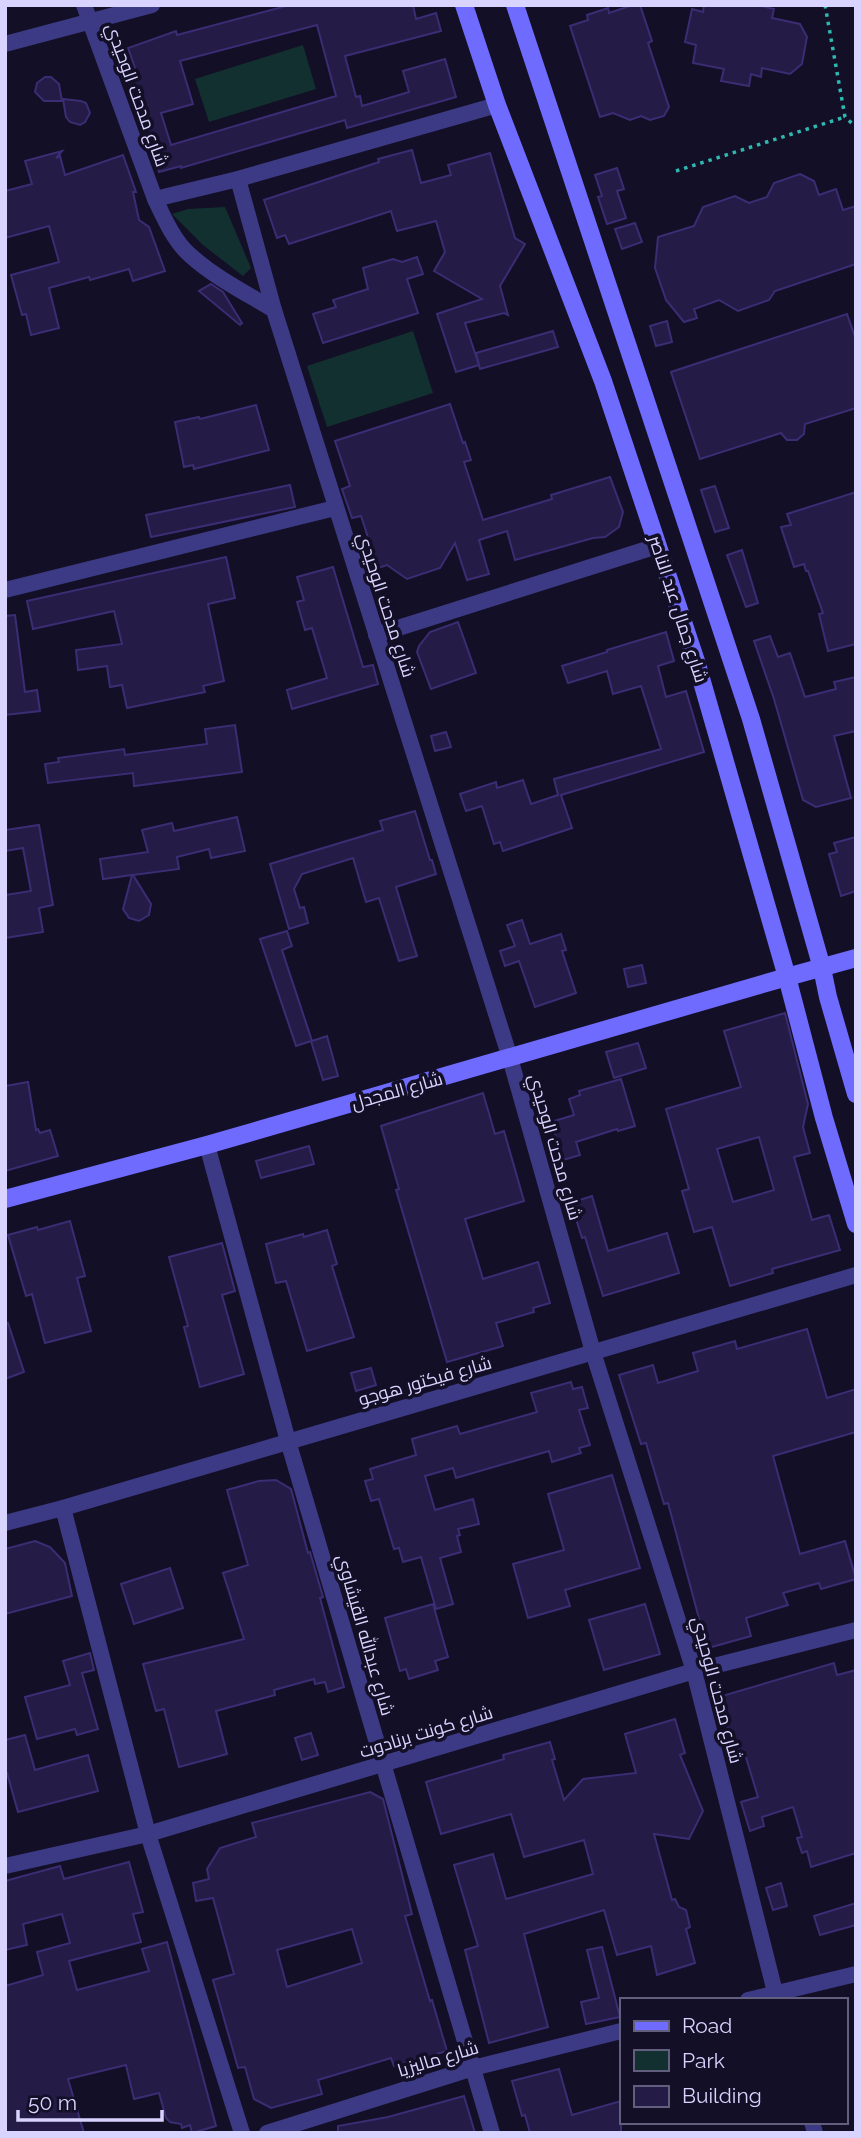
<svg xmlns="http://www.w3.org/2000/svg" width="861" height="2138" font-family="Raleway,Cairo,sans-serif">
	<rect width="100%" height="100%" fill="#130f26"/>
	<!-- green -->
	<g fill="#12302f">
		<polygon points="303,45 316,89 209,122 195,79"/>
		<polygon points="225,207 251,268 243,276 203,245 172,214 188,209"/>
		<polygon points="413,331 433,393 327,427 307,366"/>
	</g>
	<!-- building -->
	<g fill="#241b47" stroke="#3b2d73" stroke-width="2" fill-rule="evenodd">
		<path d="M290,5h123l3,14 20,-6 5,18 -96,25 11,41 4,-1 2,10 47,-14 -6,-21 42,-12 11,38 -109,31 -2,-8 -164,48v-2l-22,6 -9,-29 4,-1 -18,-54 -5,1 -6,-17 10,-4 -7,-20 48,-17 1,4zM317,25l19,71 -165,49 -10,-32 32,-9 -13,-43z"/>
		<polygon points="633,5 640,5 652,41 648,43 669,107 664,116 650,120 641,116 630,120 613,113 600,117 570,26 588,20 587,15 608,8 609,13"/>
		<polygon points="704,5 757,5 774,9 772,18 800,24 807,37 802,64 790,74 762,68 761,77 751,74 749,86 721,81 724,69 693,63 696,45 685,42 692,9 703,12"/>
		<polygon points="45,77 51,77 59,84 62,101 44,101 35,92 37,83"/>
		<polygon points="63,99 81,101 86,103 90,113 85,122 80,125 70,122 66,117"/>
		<polygon points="412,150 421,183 451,175 448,165 490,153 515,238 525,244 500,286 508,315 504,313 465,323 479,365 456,372 437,314 482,299 434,271 445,252 436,221 397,231 391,211 289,244 285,235 277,238 264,200 379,162 378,159"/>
		<polygon points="62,151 56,158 60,156 65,175 123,155 136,192 133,192 139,220 149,227 165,271 133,281 129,269 90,280 89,277 49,288 59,328 31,335 26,314 22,315 11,275 59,262 49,226 5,238 5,191 32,184 25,161"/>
		<polygon points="617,168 624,189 617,191 626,218 607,224 598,197 602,196 595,175"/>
		<polygon points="800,174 814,181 819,195 836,189 843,210 856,206 856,264 775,291 769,300 738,311 719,300 694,309 697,318 684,322 666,300 655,268 658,237 694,226 703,207 735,196 749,203 767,197 774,183"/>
		<polygon points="635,223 642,242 622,249 615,229"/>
		<polygon points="417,257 423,274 407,279 418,313 323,343 313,314 336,307 333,300 368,289 363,268 393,259 402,262"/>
		<polygon points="211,284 223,292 242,323 240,325 199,291"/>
		<polygon points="847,314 856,340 856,408 805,424 804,434 797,440 787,440 781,433 700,459 671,372"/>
		<polygon points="667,321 672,342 656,346 650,326"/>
		<polygon points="553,331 558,347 480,369 476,353"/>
		<polygon points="450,404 463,443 465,442 471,460 464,462 483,520 552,499 551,495 610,477 623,512 619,527 605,537 593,538 515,560 507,531 479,540 489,574 467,580 455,543 440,568 407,579 387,565 378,568 361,516 352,518 342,489 350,486 335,441"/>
		<polygon points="256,405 269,450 194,469 193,465 184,467 175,422 199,417 200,419"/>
		<polygon points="290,485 295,507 151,537 146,515"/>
		<polygon points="715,486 729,528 715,532 701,490"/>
		<polygon points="856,492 856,644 828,651 819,614 823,613 808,571 806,571 804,564 794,567 781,527 791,525 787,514"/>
		<polygon points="742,550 758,603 746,607 727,555"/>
		<polygon points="226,557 235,598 208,604 224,681 203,686 205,692 127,708 122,685 110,687 107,666 78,670 76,650 122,644 114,611 33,629 27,601"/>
		<polygon points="333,567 363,667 373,665 378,684 292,709 287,690 327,678 312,628 305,630 297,602 304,600 297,577"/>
		<polygon points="15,615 25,692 37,690 40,711 5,715 5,616"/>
		<polygon points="458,622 476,673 431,689 417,652 419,646 430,632"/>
		<polygon points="666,632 674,661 658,666 666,697 686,691 704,752 561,795 572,828 503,851 500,842 494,844 482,806 466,811 460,794 496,782 497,788 523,780 531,804 558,795 554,779 661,749 641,686 613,694 607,671 568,683 562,666 607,652 607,650"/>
		<polygon points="770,636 778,657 790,653 805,697 836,689 834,682 856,677 856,731 834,736 851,798 816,807 803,800 774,699 754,641"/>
		<polygon points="235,725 242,772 134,786 133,773 48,783 45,764 59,762 58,758 124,749 125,755 207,744 205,729"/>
		<polygon points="446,732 451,747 435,751 431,736"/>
		<polygon points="415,811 430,860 432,860 436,874 396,887 417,956 399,961 379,898 366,902 353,858 302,874 294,889 300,908 304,907 308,923 289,929 270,864 383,830 380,821"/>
		<polygon points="237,817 245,851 211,858 209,849 177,857 179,869 133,875 151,904 149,915 139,921 129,918 123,909 132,875 103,879 100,859 148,852 142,830 172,823 174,831"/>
		<polygon points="39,825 53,905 39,908 43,932 5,938 5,895 31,891 23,848 5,851 5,830"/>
		<polygon points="856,837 856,891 841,896 829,854 837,852 834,843"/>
		<polygon points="522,920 530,944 561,934 566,950 562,951 576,993 535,1007 519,961 505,966 500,951 515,946 507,925"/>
		<polygon points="287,931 292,946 282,950 312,1041 327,1036 338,1076 323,1080 311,1041 296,1046 260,939"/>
		<polygon points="642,965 646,983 628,987 624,969"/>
		<path d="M785,1013l23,91 -5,23 7,26 -16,4 18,63 17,-5 11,35 -68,19 1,4 -43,13 -18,-59 -18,5 -12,-41 7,-2 -23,-80 75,-22 -17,-56zM759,1137l15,53 -41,12 -16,-53z"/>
		<polygon points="638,1043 646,1068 614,1078 606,1052"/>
		<polygon points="621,1079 635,1126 618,1131 617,1129 576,1142 580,1155 563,1160 551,1122 574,1115 569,1099 580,1095 579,1091"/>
		<polygon points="28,1082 36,1130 38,1129 40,1133 50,1130 58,1156 5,1171 5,1086"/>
		<polygon points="483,1093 495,1134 504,1131 524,1201 465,1219 483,1279 538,1262 550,1303 533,1308 534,1312 496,1323 503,1346 447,1362 396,1190 399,1189 381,1126"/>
		<polygon points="309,1146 314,1164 261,1178 256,1161"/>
		<polygon points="592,1196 608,1251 667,1233 679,1273 603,1296 585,1237 582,1238 571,1203"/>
		<polygon points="70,1221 85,1276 77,1278 91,1331 45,1343 32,1294 26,1296 8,1235 37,1227 38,1230"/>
		<polygon points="327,1230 337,1264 332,1266 354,1337 307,1351 286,1281 276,1283 266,1244 303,1234 304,1237"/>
		<polygon points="222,1243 235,1291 222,1295 244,1374 200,1387 184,1327 188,1326 169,1257"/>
		<polygon points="8,1323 24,1372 5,1379 5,1324"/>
		<polygon points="807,1329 827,1398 856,1389 856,1432 773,1456 800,1554 845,1541 856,1579 821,1589 819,1583 783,1593 788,1605 746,1618 751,1636 701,1650 694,1628 701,1626 668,1503 664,1504 646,1443 641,1444 619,1375 653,1365 658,1383 698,1371 693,1353 735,1341 737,1349"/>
		<polygon points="371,1368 376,1385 356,1391 351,1373"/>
		<polygon points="571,1382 573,1389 582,1387 588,1408 579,1410 590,1445 579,1448 581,1453 552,1462 549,1451 456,1478 453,1468 425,1476 435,1510 473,1499 479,1524 458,1529 460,1535 457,1536 461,1552 440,1558 453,1604 436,1609 421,1557 403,1562 399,1548 394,1549 379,1499 371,1501 365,1481 373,1479 370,1469 416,1455 412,1439 457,1426 460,1434 537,1412 531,1393"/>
		<polygon points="612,1475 640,1568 565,1590 570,1606 528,1618 513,1564 564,1550 548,1494"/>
		<polygon points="276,1480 291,1489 308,1553 310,1552 323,1597 320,1598 344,1687 328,1692 325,1682 315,1684 314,1679 274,1690 275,1695 216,1711 227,1754 179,1767 164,1709 156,1711 143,1664 244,1639 223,1573 248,1565 227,1490 259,1481"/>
		<polygon points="35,1541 50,1547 65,1563 72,1596 5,1614 5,1549"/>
		<polygon points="170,1568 183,1608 134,1624 121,1584"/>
		<polygon points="433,1604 448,1657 435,1661 438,1670 409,1679 406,1669 400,1671 385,1618"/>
		<polygon points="645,1604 660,1654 604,1670 589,1620"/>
		<polygon points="90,1653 94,1670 82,1673 98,1729 77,1735 75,1729 37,1739 25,1697 70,1685 63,1661"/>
		<polygon points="834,1663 837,1675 856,1670 856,1853 811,1867 807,1851 802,1853 797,1838 802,1837 793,1807 762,1817 764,1826 750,1831 741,1802 758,1797 744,1751 735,1754 719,1697"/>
		<polygon points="675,1719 685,1753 680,1755 703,1811 689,1839 654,1834 672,1900 675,1899 679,1907 686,1910 690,1927 686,1929 695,1963 657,1975 651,1946 617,1955 604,1910 524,1934 548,2027 489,2043 465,1950 478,1946 454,1865 493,1854 506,1899 593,1874 584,1840 524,1857 511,1814 441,1834 426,1782 504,1759 503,1755 550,1742 555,1759 552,1760 564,1800 583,1779 636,1773 625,1734"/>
		<polygon points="311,1733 318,1755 302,1760 295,1738"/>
		<polygon points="25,1735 35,1770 88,1755 98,1791 18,1812 7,1773 5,1773 5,1740"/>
		<path d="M370,1792l13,7 29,115 -7,2 25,85 2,-1 15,51 -53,15 -3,-8 -73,22 4,14 -51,14 -17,-9 -9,-32 -7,1 -25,-88 21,-6 -21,-76 -17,3 -3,-18 16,-4 -2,-10 13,-21 36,-11 -4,-14zM352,1929l10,34 -75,24 -10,-37z"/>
		<polygon points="129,1862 143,1912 133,1914 141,1942 69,1961 77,1990 149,1971 142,1949 167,1942 216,2126 192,2133 190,2125 182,2128 181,2124 170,2122 166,2118 159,2093 134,2099 126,2065 68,2079 84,2133 5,2133 5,1986 43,1975 37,1952 70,1943 62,1914 23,1924 27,1945 5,1950 5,1881 60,1866 64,1879"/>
		<polygon points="781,1883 787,1906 773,1910 766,1888"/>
		<polygon points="856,1903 856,1925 820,1935 814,1916"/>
		<polygon points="602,1947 620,2017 586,2024 581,2002 599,1998 587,1950"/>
		<polygon points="559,2069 572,2115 621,2101 621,2133 530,2133 525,2115 522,2116 512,2081"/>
		<polygon points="464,2096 475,2133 338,2133 338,2126 388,2117"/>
	</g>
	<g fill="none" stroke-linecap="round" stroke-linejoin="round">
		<!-- path -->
		<g stroke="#2fb8b0" stroke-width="3.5" stroke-dasharray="3.5 5" stroke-linecap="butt">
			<polyline points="825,5 845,117 856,127"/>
			<polyline points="676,171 845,117"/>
		</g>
		<!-- street -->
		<g stroke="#3d3a85" stroke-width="16">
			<path d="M84,5l71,194c9,19 19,42 35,56 24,22 56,38 84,55"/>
			<polyline points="5,44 152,5"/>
			<polyline points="238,179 274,310 510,1058 593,1352 694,1671 777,2000"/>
			<polyline points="155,199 238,179 497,105"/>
			<polyline points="5,590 335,508"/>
			<polyline points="376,635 657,546"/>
			<polyline points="207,1145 288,1441 492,2133"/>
			<polyline points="63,1508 148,1834 242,2133"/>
			<polyline points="5,1523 63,1508 856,1275"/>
			<polyline points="5,1866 148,1834 694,1671 856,1630"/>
			<polyline points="748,2000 856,1974"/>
			<polyline points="812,2122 815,2133"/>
			<polyline points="267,2133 473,2068 621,2031"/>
		</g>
		<!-- secondary -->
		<g stroke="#6f6bff" stroke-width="18">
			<polyline points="464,5 497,105 603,381 696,661 787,977 824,1118 856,1224"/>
			<polyline points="515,5 751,719 822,968 828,997 856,1094"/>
			<polyline points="5,1199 207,1145 787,977 856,958"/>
		</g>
	</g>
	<g text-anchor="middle" stroke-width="7" stroke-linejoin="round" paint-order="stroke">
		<!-- street labels -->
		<g font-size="18" fill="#d9d4ff" stroke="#130f26">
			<text transform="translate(137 95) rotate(70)" y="6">شارع مدحت الوحيدي</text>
			<text transform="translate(386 605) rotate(72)" y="6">شارع مدحت الوحيدي</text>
			<text transform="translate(678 609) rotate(72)" y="6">شارع جمال عبد الناصر</text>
			<text transform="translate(397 1091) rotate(-16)" y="6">شارع المجدل</text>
			<text transform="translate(555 1147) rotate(74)" y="6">شارع مدحت الوحيدي</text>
			<text transform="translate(425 1381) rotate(-16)" y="6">شارع فيكتور هوجو</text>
			<text transform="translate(365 1635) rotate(74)" y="6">شارع عبدالله القيشاوي</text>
			<text transform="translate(717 1690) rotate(75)" y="6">شارع مدحت الوحيدي</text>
			<text transform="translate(426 1732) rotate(-17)" y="6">شارع كونت برنادوت</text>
			<text transform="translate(438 2059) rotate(-17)" y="6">شارع ماليزيا</text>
		</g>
	</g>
	<!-- border -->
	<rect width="861" height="2138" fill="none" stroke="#d9d4ff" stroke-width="14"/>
	<!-- legend -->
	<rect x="620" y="1998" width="228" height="126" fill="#130f26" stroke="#625e7d" stroke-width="2"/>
	<rect x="634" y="2021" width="35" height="10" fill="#6f6bff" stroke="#625e7d" stroke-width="2"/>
	<text x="682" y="2033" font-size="21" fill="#d9d4ff">Road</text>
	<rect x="634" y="2050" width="35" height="21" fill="#12302f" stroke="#625e7d" stroke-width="2"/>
	<text x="682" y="2068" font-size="21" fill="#d9d4ff">Park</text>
	<rect x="634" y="2086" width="35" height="21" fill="#241b47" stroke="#625e7d" stroke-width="2"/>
	<text x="682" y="2103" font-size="21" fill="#d9d4ff">Building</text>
	<!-- scale -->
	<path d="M18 2110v10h144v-10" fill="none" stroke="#d9d4ff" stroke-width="3.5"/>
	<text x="28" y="2110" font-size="21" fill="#d9d4ff" stroke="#130f26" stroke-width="5" paint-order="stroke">50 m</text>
</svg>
